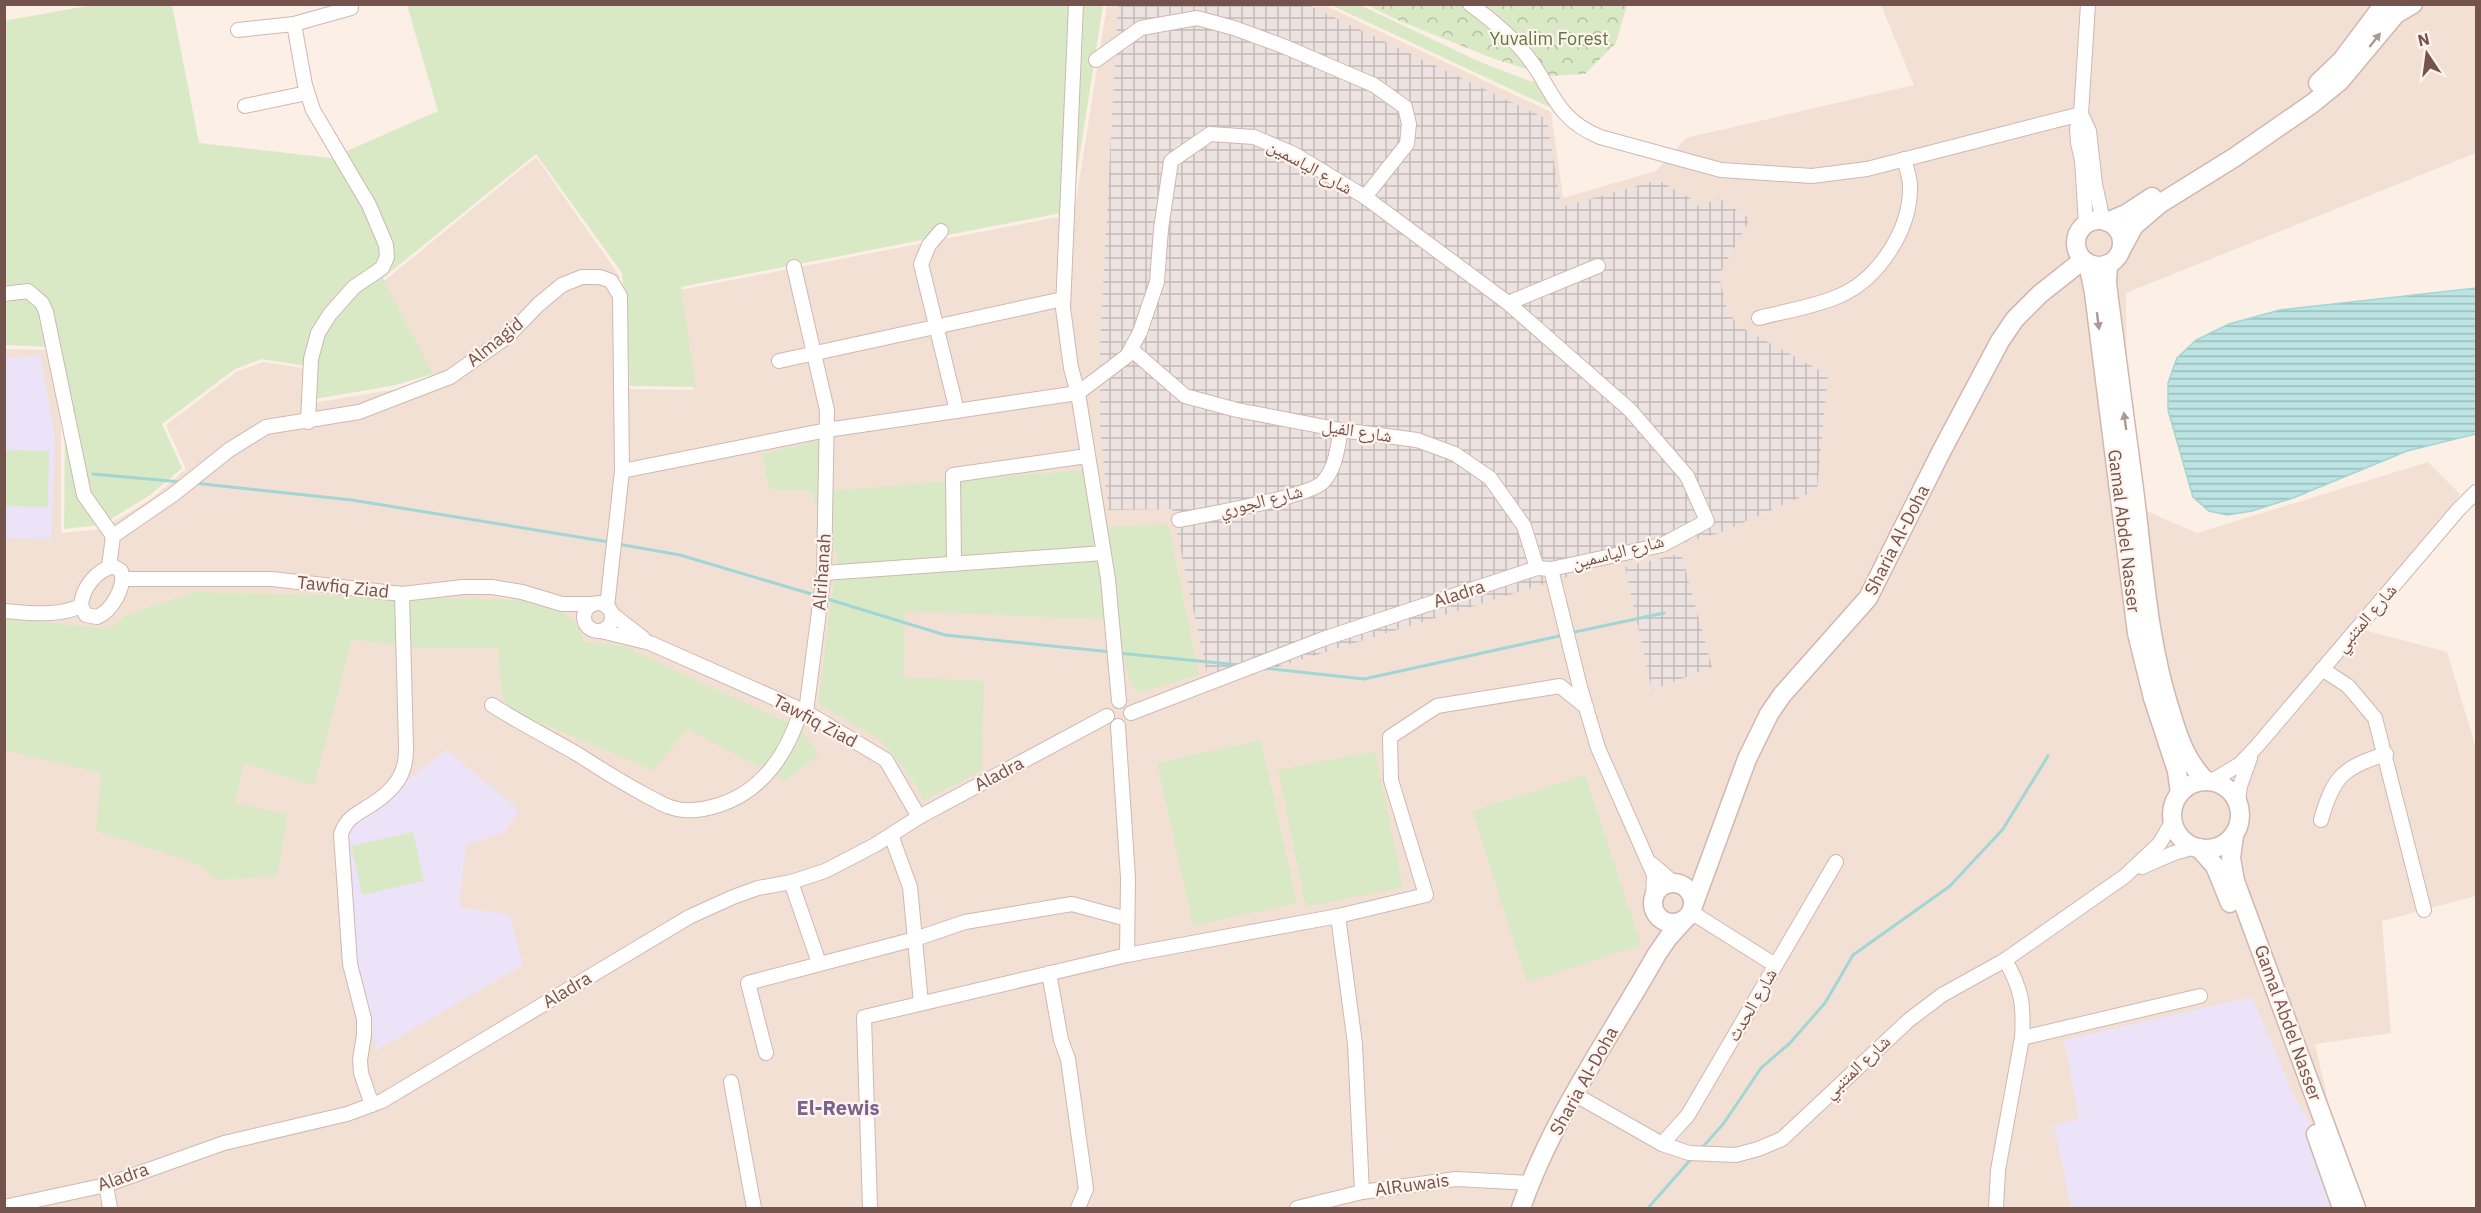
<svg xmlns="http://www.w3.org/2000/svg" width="2481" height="1213" font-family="'IBM Plex Sans','Noto Naskh Arabic',sans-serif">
	<defs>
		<pattern id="industrial-grid" width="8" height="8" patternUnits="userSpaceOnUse" patternTransform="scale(1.5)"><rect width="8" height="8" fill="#ece3e0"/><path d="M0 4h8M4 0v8" fill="none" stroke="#c4bbb8"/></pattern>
		<pattern id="forest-crowns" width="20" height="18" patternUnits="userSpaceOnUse" patternTransform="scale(1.5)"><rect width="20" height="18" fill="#dae9c5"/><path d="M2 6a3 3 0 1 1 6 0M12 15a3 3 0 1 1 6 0" fill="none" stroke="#b5bfa2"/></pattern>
		<pattern id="water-rules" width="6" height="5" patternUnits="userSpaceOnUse" patternTransform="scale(1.5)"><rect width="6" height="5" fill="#bbe4e3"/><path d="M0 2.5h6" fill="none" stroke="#9dbbba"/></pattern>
	</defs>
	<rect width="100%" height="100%" fill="#fbefe6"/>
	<!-- residential -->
	<polygon fill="#f3e0d5" points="1107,5 1324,5 1551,112 1563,198 1656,171 1686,138 1914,85 1881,5 2476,5 2476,153 2126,293 2128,503 2197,533 2428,462 2460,494 2364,630 2447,652 2476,748 2476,896 2382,921 2391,1033 2315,1044 2352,1208 5,1208 5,349 50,350 61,427 61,533 102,529 151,499 186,469 166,425 236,372 263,362 310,369 312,403 397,389 434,377 384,281 536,157 619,275 627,389 693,390 680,290 1074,214"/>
	<!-- industrial -->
	<g fill="url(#industrial-grid)">
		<polygon points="1118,5 1308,5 1547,119 1561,207 1658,180 1695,201 1699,207 1718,198 1750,219 1719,275 1726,306 1737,325 1828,375 1817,490 1719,533 1596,568 1210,688 1172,509 1108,510 1100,427 1100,345"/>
		<polygon points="1681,553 1712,667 1652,690 1625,567"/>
	</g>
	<!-- education -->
	<g fill="#ece3f8">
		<polygon points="40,355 55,436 51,539 5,538 5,358"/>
		<polygon points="447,750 519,810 504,833 466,845 459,907 510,915 523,965 377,1050 351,952 342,829"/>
		<polygon points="2252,997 2295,1098 2324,1144 2338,1208 2071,1208 2054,1125 2079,1119 2064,1040"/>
	</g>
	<!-- grass -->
	<g fill="#dae9c5">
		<polygon points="92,5 172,5 199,143 331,158 438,111 407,5 1103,5 1071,211 681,287 696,387 630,386 622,273 536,154 383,278 433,374 396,385 315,399 313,367 262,359 235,369 162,424 182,468 149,496 101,525 64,529 65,427 53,347 5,345 4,21"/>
		<polygon points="1331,5 1360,5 1480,62 1530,81 1555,86 1549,107"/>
		<polygon points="824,439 829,491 1096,469 1102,527 1168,524 1199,675 1140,692 1134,688 1129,680 1114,620 905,611 904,677 984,681 982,770 923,801 916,784 881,740 818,704 837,556 810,491 769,489 762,454"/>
		<polygon points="5,450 49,451 48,507 5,506"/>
		<path d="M195,592l328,8c31,8 50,9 62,42l38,4 178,83 18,26 -33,26 -98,-52 -35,41 -146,-61 -6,-22 -3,-39h-85l-61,-9 -38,147 -70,-23 -9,40 53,11 -11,62 -59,4 -24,-18 -98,-31 5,-58 -96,-23v-132l104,11 17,-14z"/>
		<polygon points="1261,740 1297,903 1193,926 1157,763"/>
		<polygon points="1375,751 1403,887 1306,907 1278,770"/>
		<polygon points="1585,775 1641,945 1527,982 1472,811"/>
		<polygon points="413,832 424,881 362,895 351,846"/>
	</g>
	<!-- forest -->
	<polygon fill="url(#forest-crowns)" points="1367,5 1627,4 1627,5 1616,43 1585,74 1548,76 1492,58 1400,21"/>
	<!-- water -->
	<polygon fill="url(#water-rules)" stroke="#a2d6d4" stroke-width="1.5" points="2476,288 2476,434 2407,451 2293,498 2252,511 2227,515 2209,511 2193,497 2168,410 2168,383 2177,358 2196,340 2229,324 2280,310"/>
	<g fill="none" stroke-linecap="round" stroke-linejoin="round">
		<!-- stream -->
		<g stroke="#a2d6d4" stroke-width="3">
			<polyline points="93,474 181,482"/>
			<polyline points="194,483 352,500 609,542"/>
			<polyline points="618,544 680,555 818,596"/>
			<polyline points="824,598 945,635 1111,652"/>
			<polyline points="1570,633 1664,613"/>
			<polyline points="1118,653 1239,665"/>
			<polyline points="1264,668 1364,679 1564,635"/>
			<polyline points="1701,1149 1724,1123 1761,1068 1790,1043 1825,1003 1853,955 1950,886 2003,829 2048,756"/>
			<polyline points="1648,1208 1692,1158"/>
		</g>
		<!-- street casing -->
		<g stroke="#cfb8b0" stroke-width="16">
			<g id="street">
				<polyline points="1076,4 1063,308 1071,368 1078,393 1108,579 1119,701"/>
				<path d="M1470,4c19,14 38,29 53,47 30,35 29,66 77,86l121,33 91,6 55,-7 214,-55"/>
				<polyline points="294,24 305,85 313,110 369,205 386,245 387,257 382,268 354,287 330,314 318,333 311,359 308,422"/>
				<polyline points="238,30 294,24 351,8"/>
				<polyline points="1096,60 1141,28 1197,18 1234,28 1283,46 1374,85 1405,107 1409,124 1407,144 1365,197"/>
				<polyline points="245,106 307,93"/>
				<polyline points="2081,114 2089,131 2095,184 2103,221"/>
				<polyline points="2086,224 2082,160 2078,143 2077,128 2081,114 2088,4"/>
				<polyline points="941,231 929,245 921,264 957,411"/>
				<polyline points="794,267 827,410 824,573 806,712"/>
				<polyline points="4,294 28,291 42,303 46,312 84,495 113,536"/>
				<path d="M1759,318c26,-7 55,-11 80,-22 40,-17 72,-67 71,-110 0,-9 -4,-19 -6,-27"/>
				<polyline points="1132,350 1185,396 1237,410 1341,430 1417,440 1455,454 1490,478 1524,526 1537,568"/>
				<polyline points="779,361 1063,299"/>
				<polyline points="622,471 827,430 1078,393 1127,356 1140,332 1157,282 1161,229 1171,161 1210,134 1254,137 1294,154 1365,197 1508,303"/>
				<path d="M1179,520c25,-5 130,-23 144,-38 13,-14 14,-33 18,-52"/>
				<polyline points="954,564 953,475 1087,456"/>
				<path d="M113,566l8,5c5,15 -9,40 -24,46l-11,-2 -5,-9c1,-18 15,-35 32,-40z"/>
				<polyline points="109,567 113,536 174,494 229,450 266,427 359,412 450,377 508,336 539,304 562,285 582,277 600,277 611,281 620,296 622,471 607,607"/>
				<polyline points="1551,569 1580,687 1598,748 1654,875 1653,901"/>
				<polyline points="824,573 1104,553"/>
				<polyline points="122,579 272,579 402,594 463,587 492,587 522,592 562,604 594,604"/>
				<circle cx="598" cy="617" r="14"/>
				<path d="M4,611c26,2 52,6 77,-5"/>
				<polyline points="612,614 643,638"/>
				<polyline points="601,631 650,643 806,712 886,760 919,817"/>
				<polyline points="2322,669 2348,686 2375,718 2424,910"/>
				<path d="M492,705c28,18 58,33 87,50 23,15 46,29 70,42 7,3 14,8 21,10 16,6 33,3 49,-2 44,-14 69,-53 82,-95"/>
				<polyline points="1131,713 1323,639 1537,568 1551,569 1662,545 1707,521 1687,476 1630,410 1508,303 1598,266"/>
				<polyline points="1118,726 1128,878 1127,955"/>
				<polyline points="2212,781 2240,764 2257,746 2458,510 2476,492"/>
				<polyline points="2238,802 2240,786 2250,758"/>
				<path d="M2321,820c12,-43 22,-53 65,-66"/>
				<polyline points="891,835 910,887 921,1003"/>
				<polyline points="1652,864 1674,883"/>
				<polyline points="2142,867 2174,853 2195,847"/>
				<polyline points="791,882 819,963"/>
				<polyline points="1691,912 1775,965"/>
				<polyline points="1338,916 1355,1044 1362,1192"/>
				<polyline points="1049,973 1061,1040 1068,1059 1086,1189 1078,1208"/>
				<polyline points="2022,1038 2200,996"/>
				<polyline points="766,1053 748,983 915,939 965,922 1072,904 1127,919"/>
				<polyline points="731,1082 754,1208"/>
				<polyline points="1574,1094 1662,1144 1689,1153 1736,1155 1758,1149 1782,1139 1909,1020 1942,995 2005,960 2125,876 2160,843 2172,822"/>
				<path d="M372,1105l-11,-32 -1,-13 4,-25v-16l-14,-55 -9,-130c6,-17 16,-20 30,-29 23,-15 36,-30 35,-58l-4,-153"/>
				<polyline points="1662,1144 1688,1115 1836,862"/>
				<polyline points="106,1185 110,1208"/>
				<polyline points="4,1207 106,1185 224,1143 347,1114 382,1101 689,917 733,897 758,888 791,882 825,871 875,845 919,817 1107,716"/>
				<polyline points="870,1208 864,1017 1127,955 1338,916 1426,895 1391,780 1390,737 1437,706 1560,686 1586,707"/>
				<polyline points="1297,1208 1362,1192 1456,1179 1529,1183"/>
				<path d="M1996,1208l2,-38 24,-132c2,-33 0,-49 -17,-78"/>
			</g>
		</g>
		<!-- secondary casing -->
		<g stroke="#d1b7ad" stroke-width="21">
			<g id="secondary">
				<polyline points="2318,83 2342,60 2384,4"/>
				<circle cx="2099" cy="243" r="23"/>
				<polyline points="2107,222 2126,214 2152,197"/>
				<polyline points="2122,248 2134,226 2161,203 2235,157 2313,103 2340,81 2396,14 2413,4"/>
				<polyline points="2088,263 2094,293 2137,633 2153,698 2177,771 2180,793"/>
				<path d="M2108,264l-1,20c9,71 19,142 28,213 9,73 13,145 36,216 8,26 15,48 35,68"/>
				<circle cx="2206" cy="815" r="34"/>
				<polyline points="2234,835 2231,858 2235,881 2356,1208"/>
				<polyline points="2199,848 2215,866 2230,903"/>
				<circle cx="1673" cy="903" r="20"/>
				<polyline points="1693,906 1747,759 1769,714 1782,695 1868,598 1941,452 2000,341 2015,319 2040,294 2083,260"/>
				<polyline points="2316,1134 2342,1208"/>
				<path d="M1521,1208c31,-90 89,-171 136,-254l11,-16 19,-21"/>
			</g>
		</g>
		<!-- street -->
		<use href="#street" stroke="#fff" stroke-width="14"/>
		<!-- secondary -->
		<use href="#secondary" stroke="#fff" stroke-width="18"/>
	</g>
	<!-- one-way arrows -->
	<defs><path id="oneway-solid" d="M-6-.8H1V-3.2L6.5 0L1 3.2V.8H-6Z" transform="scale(1.5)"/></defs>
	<g fill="#ac9894">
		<use href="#oneway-solid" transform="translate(2375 40) rotate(-52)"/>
		<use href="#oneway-solid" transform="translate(2098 321) rotate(83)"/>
		<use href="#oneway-solid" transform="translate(2125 421) rotate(-98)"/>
	</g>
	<g text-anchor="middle" stroke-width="4.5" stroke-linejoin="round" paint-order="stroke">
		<!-- park labels -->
		<g font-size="18" fill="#5e7944" stroke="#fef4ed">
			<text x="1549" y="45">Yuvalim Forest</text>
		</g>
		<!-- street labels -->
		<g font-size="18" fill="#74534c" stroke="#fef4ed">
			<text transform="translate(1310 167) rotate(29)" y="6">شارع الياسمين</text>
			<text transform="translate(495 342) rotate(-39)" y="6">Almagid</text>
			<text transform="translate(1357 431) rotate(9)" y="6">شارع الفيل</text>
			<text transform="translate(1261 501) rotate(-14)" y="6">شارع الجوري</text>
			<text transform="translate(2124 531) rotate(83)" y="6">Gamal Abdel Nasser</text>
			<text transform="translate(1897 540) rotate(-63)" y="6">Sharia Al-Doha</text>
			<text transform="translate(1618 552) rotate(-14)" y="6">شارع الياسمين</text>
			<text transform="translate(822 572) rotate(-86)" y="6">Alrihanah</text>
			<text transform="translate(343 587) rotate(6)" y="6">Tawfiq Ziad</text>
			<text transform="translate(1459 594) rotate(-18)" y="6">Aladra</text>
			<text transform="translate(2366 618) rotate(-49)" y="6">شارع المتنبي</text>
			<text transform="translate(815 721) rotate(28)" y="6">Tawfiq Ziad</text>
			<text transform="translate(999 774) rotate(-28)" y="6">Aladra</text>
			<text transform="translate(567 990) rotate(-31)" y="6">Aladra</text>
			<text transform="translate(1752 1005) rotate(-60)" y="6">شارع الحدث</text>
			<text transform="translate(2288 1023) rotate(70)" y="6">Gamal Abdel Nasser</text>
			<text transform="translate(1857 1067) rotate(-43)" y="6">شارع المتنبي</text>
			<text transform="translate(1584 1081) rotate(-61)" y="6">Sharia Al-Doha</text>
			<text transform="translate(123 1177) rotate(-19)" y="6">Aladra</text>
			<text transform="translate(1412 1185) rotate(-8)" y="6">AlRuwais</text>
		</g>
		<!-- neighbourhood labels -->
		<g font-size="20" font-weight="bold" fill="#796490" stroke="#fef4ed">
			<text x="838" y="1115">El-Rewis</text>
		</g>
	</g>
	<!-- border -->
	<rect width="2481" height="1213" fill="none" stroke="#74534c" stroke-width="12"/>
	<!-- north arrow -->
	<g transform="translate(2427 54) rotate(347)" stroke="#fef4ed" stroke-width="4.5" paint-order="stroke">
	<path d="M0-4.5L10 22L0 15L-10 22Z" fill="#74534c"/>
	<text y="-9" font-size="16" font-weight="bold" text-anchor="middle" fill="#74534c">N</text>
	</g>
</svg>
